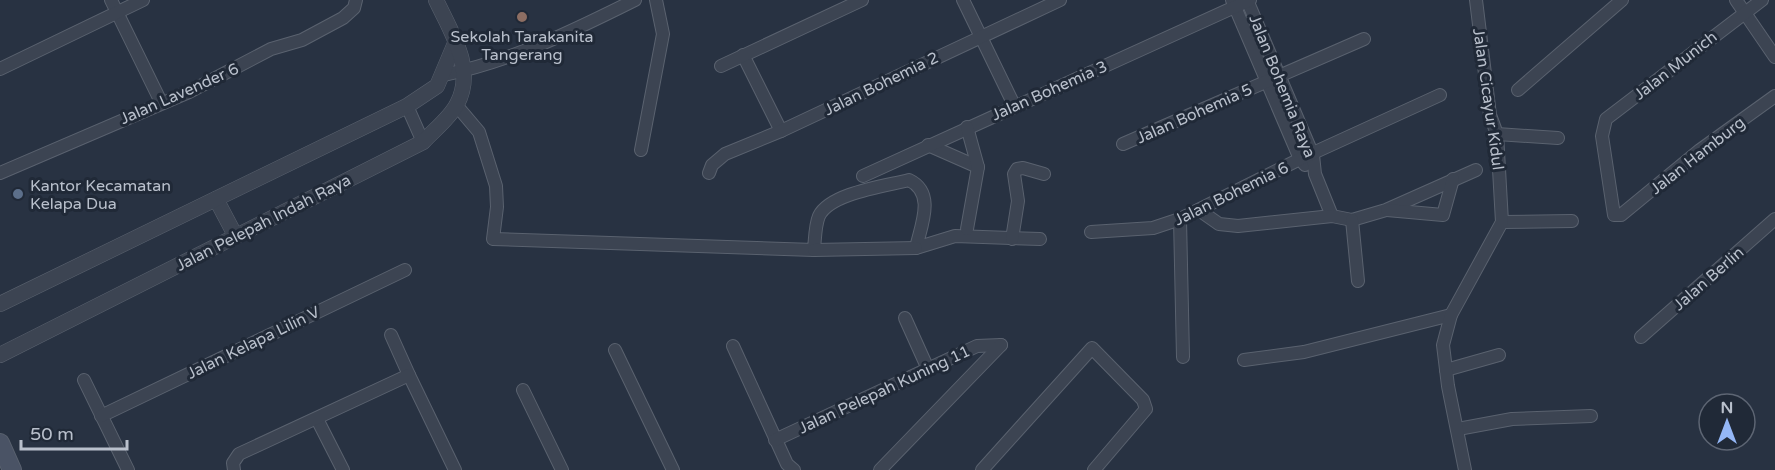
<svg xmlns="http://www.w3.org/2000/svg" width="1775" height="470" font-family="'Varela Round',sans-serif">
	<rect width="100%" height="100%" fill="#283242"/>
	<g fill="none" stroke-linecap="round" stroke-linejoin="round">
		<!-- minor casing -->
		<g stroke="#5a626f" stroke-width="14">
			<g id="minor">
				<polyline points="111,0 161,102"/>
				<polyline points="963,0 1014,105"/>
				<polyline points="1232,0 1300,159 1305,165"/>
				<polyline points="1247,0 1313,155 1315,174 1332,216"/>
				<polyline points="1736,0 1775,57"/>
				<polyline points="1762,0 1606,119 1602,136 1614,215 1621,215 1700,150 1775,96"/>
				<polyline points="743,55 781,131"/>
				<polyline points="721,66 862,0"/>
				<polyline points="0,69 143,0"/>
				<path d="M444,75c68,-14 129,-44 191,-75"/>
				<polyline points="1518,90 1622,0"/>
				<polyline points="407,106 423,142"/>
				<path d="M457,106l22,26 17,54 1,21 -4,32 321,11c1,-10 1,-25 5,-34 11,-23 67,-30 90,-36 27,13 12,45 7,68l39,-12 85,3"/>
				<polyline points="1497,134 1558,138"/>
				<polyline points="1123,144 1364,39"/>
				<polyline points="928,145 978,167"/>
				<polyline points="641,150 663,34 656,0"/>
				<polyline points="0,173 189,92 271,49 302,40 343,18 354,8 356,0"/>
				<polyline points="709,173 712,165 725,154 781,131 1060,0"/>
				<polyline points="863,176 1250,0"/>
				<polyline points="1199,210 1219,224 1238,226 1332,216 1352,220 1386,210 1476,170"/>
				<polyline points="1387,210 1443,215 1453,179"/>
				<polyline points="1180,219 1183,357"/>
				<polyline points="1352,220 1358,281"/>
				<polyline points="1502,222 1572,221"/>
				<polyline points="967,229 978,167 967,127"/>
				<polyline points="1091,232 1153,228 1180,219 1300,159 1440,95"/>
				<polyline points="1012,239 1018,201 1014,174 1017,169 1023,168 1044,174"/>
				<polyline points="814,250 916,248"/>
				<polyline points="905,318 928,369"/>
				<polyline points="391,335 409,375"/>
				<polyline points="1641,337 1775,219"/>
				<polyline points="733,346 787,464 794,470"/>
				<polyline points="615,350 673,470"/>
				<polyline points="1244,360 1304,352 1451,315"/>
				<polyline points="1446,370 1499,355"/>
				<polyline points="84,380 128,470"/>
				<polyline points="523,390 562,470"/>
				<polyline points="101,416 405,270"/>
				<polyline points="317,419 343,470"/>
				<polyline points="1458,429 1512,419 1591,416"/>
				<polyline points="775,440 977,346 1001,345"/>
				<polyline points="234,470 233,463 239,454 409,375 455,470"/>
				<polyline points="880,470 1001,345"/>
				<polyline points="982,470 1092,348 1143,400 1146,409 1094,470"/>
				<polyline points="1465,470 1448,386 1443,345 1451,315 1502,222 1497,134 1490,115 1476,0"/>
			</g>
		</g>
		<!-- tertiary casing -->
		<g stroke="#5a626f" stroke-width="16">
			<g id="tertiary">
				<polyline points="216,199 235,235"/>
				<polyline points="0,304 407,106 437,86 456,41"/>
				<path d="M0,355l423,-213c11,-12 27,-24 34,-38 19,-35 -6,-72 -21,-104"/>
			</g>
		</g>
		<!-- secondary casing -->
		<g stroke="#5a626f" stroke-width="20">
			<polyline id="secondary" points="0,443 12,470"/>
		</g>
		<!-- minor -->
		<use href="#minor" stroke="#3c4452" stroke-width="12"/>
		<!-- tertiary -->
		<use href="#tertiary" stroke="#3c4452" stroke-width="15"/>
		<!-- secondary -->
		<use href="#secondary" stroke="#4a5365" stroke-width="18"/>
	</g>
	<!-- markers -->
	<circle fill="#8d6e63" stroke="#202937" stroke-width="2" cx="522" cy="17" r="6"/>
	<circle fill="#5c6f8a" stroke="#202937" stroke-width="2" cx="18" cy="194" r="6"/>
	<g text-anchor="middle" stroke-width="6" stroke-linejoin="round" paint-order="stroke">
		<!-- poi labels -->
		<g font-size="16" fill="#b9c0cc" stroke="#202937">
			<text x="522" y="42">Sekolah Tarakanita<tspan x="522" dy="18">Tangerang</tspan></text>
			<text x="30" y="191" text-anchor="start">Kantor Kecamatan<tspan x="30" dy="18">Kelapa Dua</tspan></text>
		</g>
		<!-- street labels -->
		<g font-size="16" fill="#b9c0cc" stroke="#202937">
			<text transform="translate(1675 65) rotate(-38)" y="6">Jalan Munich</text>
			<text transform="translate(881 83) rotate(-26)" y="6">Jalan Bohemia 2</text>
			<text transform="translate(1283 86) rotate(68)" y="6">Jalan Bohemia Raya</text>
			<text transform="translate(1049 90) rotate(-24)" y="6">Jalan Bohemia 3</text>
			<text transform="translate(179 93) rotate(-24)" y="6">Jalan Lavender 6</text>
			<text transform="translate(1489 99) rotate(82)" y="6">Jalan Cicayur Kidul</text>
			<text transform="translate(1194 113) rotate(-24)" y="6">Jalan Bohemia 5</text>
			<text transform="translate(1697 155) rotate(-38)" y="6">Jalan Hamburg</text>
			<text transform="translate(1231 193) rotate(-26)" y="6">Jalan Bohemia 6</text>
			<text transform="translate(263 222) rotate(-27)" y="6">Jalan Pelepah Indah Raya</text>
			<text transform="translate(1708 278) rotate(-41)" y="6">Jalan Berlin</text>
			<text transform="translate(253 342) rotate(-26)" y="6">Jalan Kelapa Lilin V</text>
			<text transform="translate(884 389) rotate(-25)" y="6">Jalan Pelepah Kuning 11</text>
		</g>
	</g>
	<!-- north arrow -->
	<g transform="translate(1727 422)"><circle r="28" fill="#202937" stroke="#5d6573" stroke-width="1.5"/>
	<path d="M0-4.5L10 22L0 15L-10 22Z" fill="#94b7f6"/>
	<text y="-9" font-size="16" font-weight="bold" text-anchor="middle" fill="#b9c0cc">N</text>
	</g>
	<!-- scale -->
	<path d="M21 440v9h106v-9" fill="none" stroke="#b9c0cc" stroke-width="3"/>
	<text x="30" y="440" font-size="18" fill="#b9c0cc" stroke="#202937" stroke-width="4.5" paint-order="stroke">50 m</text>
</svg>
